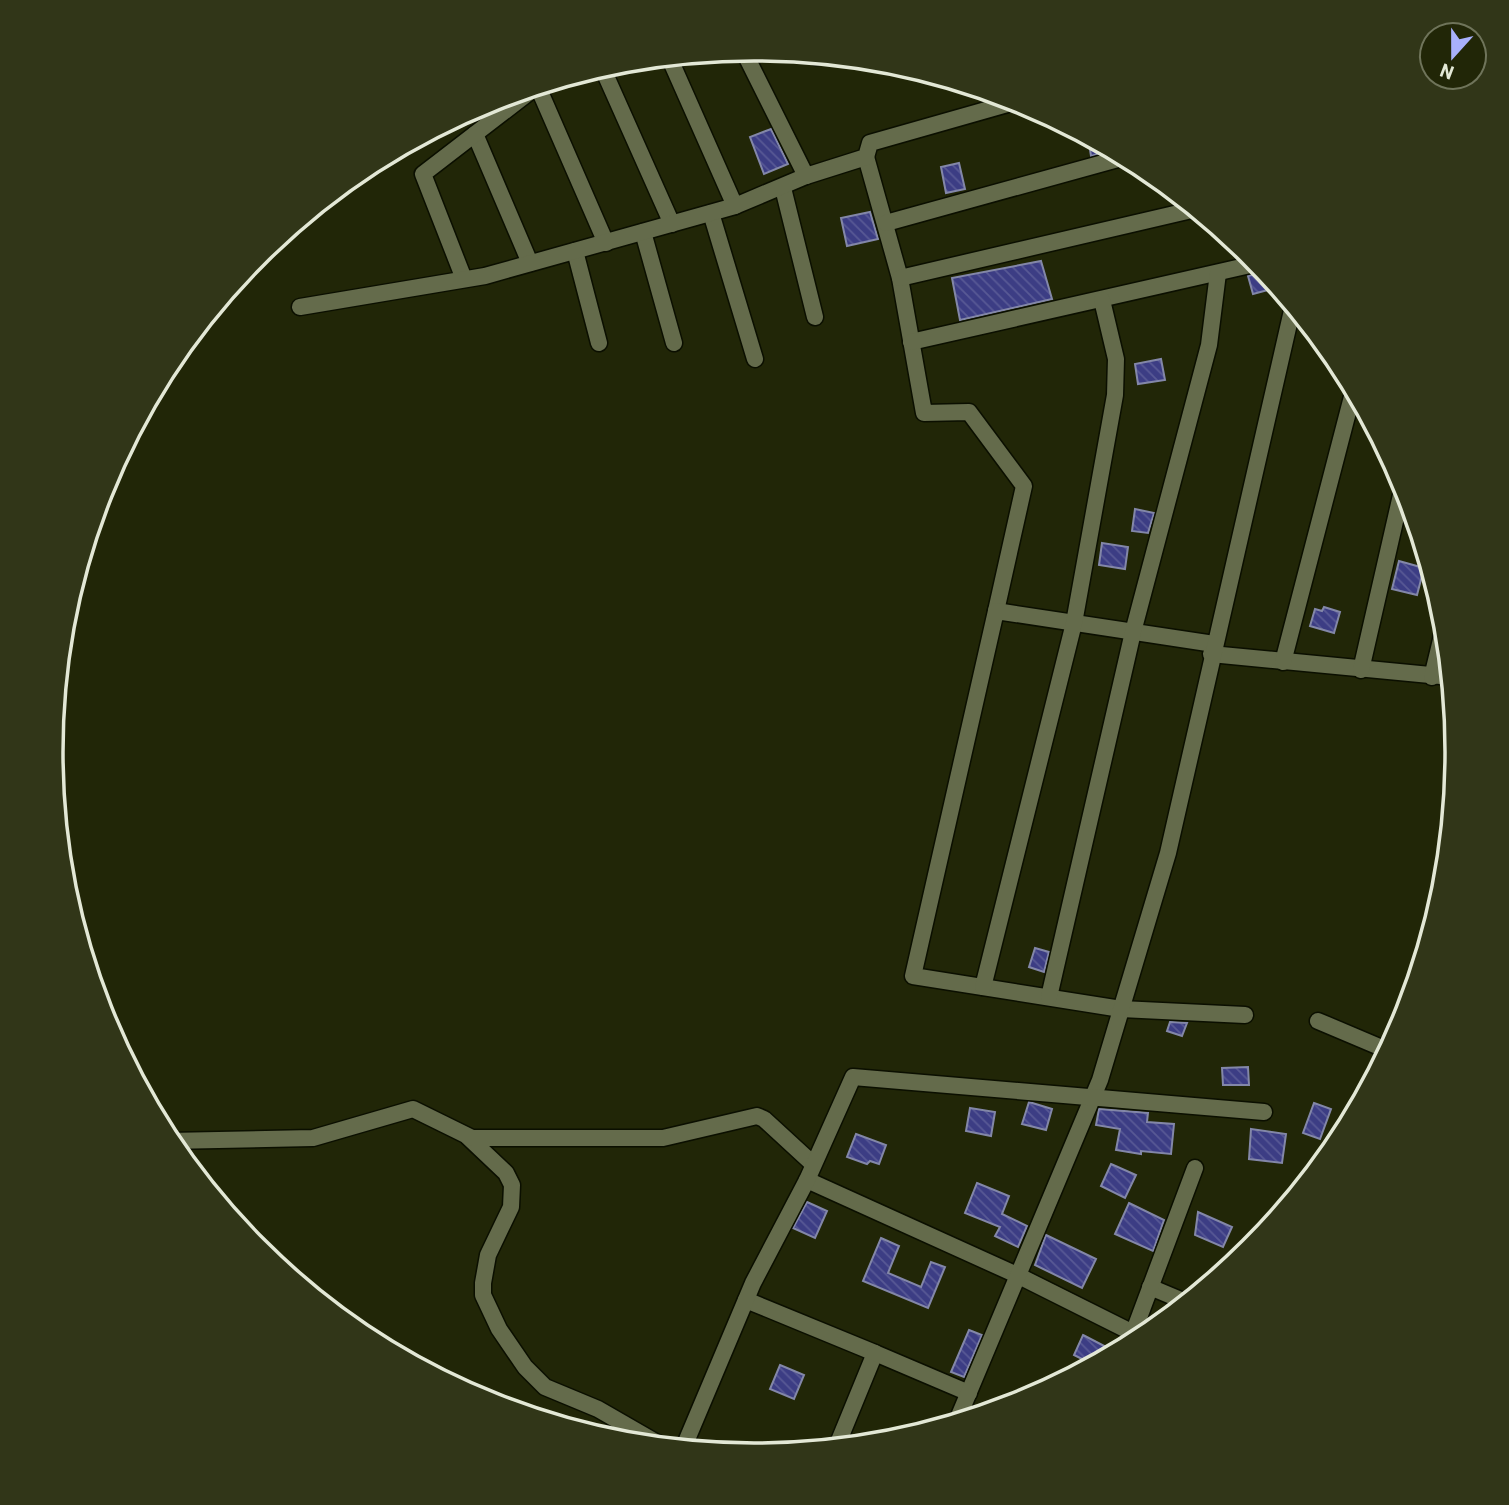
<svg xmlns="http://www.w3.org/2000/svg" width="1509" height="1505" font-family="Barlow,sans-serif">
	<defs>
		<pattern id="building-back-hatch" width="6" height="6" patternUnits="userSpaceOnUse" patternTransform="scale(1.75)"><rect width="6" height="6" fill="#3c3d84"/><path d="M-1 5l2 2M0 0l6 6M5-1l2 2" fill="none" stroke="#585995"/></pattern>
	</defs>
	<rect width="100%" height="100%" fill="#212607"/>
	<!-- building -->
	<g fill="url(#building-back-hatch)" stroke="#8387a8" stroke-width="2">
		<polygon points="771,129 788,164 764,174 750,137"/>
		<polygon points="1088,137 1106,147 1112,150 1091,156"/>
		<polygon points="959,163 965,189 946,193 941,167"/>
		<polygon points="870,212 878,239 847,246 841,218"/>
		<polygon points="1041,261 1052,299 960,320 952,278"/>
		<polygon points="1265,271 1274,282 1268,283 1268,290 1253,294 1248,276"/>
		<polygon points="1161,359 1165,380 1138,384 1135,364"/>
		<polygon points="1135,509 1154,513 1148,533 1132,531"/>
		<polygon points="1102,543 1128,547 1125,569 1099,565"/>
		<polygon points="1399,561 1424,568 1417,595 1392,589"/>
		<polygon points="1324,607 1340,612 1334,633 1310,626 1315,609 1322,611"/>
		<polygon points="1035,948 1049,952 1044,972 1029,967"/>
		<polygon points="1170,1022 1187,1023 1182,1036 1167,1031"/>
		<polygon points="1248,1067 1249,1085 1223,1085 1222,1068"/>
		<polygon points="1029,1102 1052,1109 1046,1130 1022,1124"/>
		<polygon points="1314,1103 1331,1109 1320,1139 1303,1133"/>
		<polygon points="970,1108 995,1112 991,1136 966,1131"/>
		<polygon points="1099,1109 1148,1113 1147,1122 1174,1124 1171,1154 1141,1151 1141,1154 1116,1150 1120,1129 1096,1125"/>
		<polygon points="1251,1129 1286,1134 1282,1163 1249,1159"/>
		<polygon points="856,1134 886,1145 879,1164 870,1161 867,1164 847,1157"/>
		<polygon points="1111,1164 1136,1175 1125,1198 1101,1186"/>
		<polygon points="977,1183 1009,1196 1002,1214 1027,1226 1018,1247 995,1236 1000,1227 965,1213"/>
		<polygon points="807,1202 827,1211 815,1238 793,1228"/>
		<polygon points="1129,1203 1164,1220 1153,1251 1115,1234"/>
		<polygon points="1198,1212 1232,1227 1223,1247 1195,1235"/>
		<polygon points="1046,1235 1096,1259 1082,1288 1035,1265"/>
		<polygon points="881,1238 899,1246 888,1273 921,1287 931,1262 945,1267 928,1308 863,1281"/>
		<polygon points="969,1330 982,1335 964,1377 951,1372"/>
		<polygon points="1083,1335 1112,1350 1109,1357 1094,1365 1074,1355"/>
		<polygon points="780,1365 804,1375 794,1399 770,1389"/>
	</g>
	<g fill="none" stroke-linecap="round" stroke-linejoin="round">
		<!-- minor casing -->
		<g stroke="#0b0f00" stroke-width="19">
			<g id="minor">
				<polyline points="743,50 806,176"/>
				<polyline points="669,57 735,206"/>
				<polyline points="816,57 823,56"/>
				<polyline points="602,67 672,224"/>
				<polyline points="538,87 606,243"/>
				<polyline points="475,134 530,263"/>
				<polyline points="866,157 900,278 924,413 969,412 1024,486 996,611"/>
				<polyline points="783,188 815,317"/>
				<polyline points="711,213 755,359"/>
				<polyline points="886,223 1125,157"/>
				<polyline points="643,232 674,343"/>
				<polyline points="575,251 599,343"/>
				<polyline points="900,278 1196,209"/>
				<polyline points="464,279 423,174 536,87"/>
				<polyline points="300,307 485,276 735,206 806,176 866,157 870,143 1018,101"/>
				<polyline points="911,342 1259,263"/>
				<polyline points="1214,644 996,611 913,976 1121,1009 1245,1015"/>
				<polyline points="1211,654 1451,677"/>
				<polyline points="1283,662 1354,389"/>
				<polyline points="1361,670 1404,482"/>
				<polyline points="1432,677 1445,623"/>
				<polyline points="983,987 1074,623 1115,395 1116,359 1102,300"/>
				<polyline points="1049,997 1133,632 1209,345 1218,273"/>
				<polyline points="1318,1021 1389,1051"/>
				<polyline points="468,1137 506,1173 512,1185 511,1207 488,1255 483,1283 483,1295 499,1329 525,1367 545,1387 598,1409 664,1447"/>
				<polyline points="168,1141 313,1138 413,1109 472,1138 663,1138 757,1116 764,1119 813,1164"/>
				<polyline points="807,1180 1017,1275 1133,1333"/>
				<polyline points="1150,1287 1188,1303"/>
				<polyline points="746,1300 875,1353 836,1448"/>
				<polyline points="1128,1347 1195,1168"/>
				<polyline points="875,1353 969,1393"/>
				<polyline points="956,1423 1100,1080 1168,853 1293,306"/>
				<polyline points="683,1449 753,1283 807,1180 853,1077 1264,1112"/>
			</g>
		</g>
		<!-- minor -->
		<use href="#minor" stroke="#646b4b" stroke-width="16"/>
	</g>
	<!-- crop -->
	<path d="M0 0H1509V1505H0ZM63 752a691 691 0 1 1 1382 0a691 691 0 1 1-1382 0Z" fill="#313618" fill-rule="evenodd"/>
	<path fill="none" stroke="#e3e8d6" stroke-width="3.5" d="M63 752a691 691 0 1 1 1382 0a691 691 0 1 1-1382 0Z"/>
	<!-- north arrow -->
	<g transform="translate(1453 56) rotate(201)"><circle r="33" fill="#212607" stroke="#6f745a" stroke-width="2"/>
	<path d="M0-5L12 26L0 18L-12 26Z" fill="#a8b0fc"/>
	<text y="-10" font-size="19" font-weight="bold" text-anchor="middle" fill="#e3e8d6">N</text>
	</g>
</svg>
